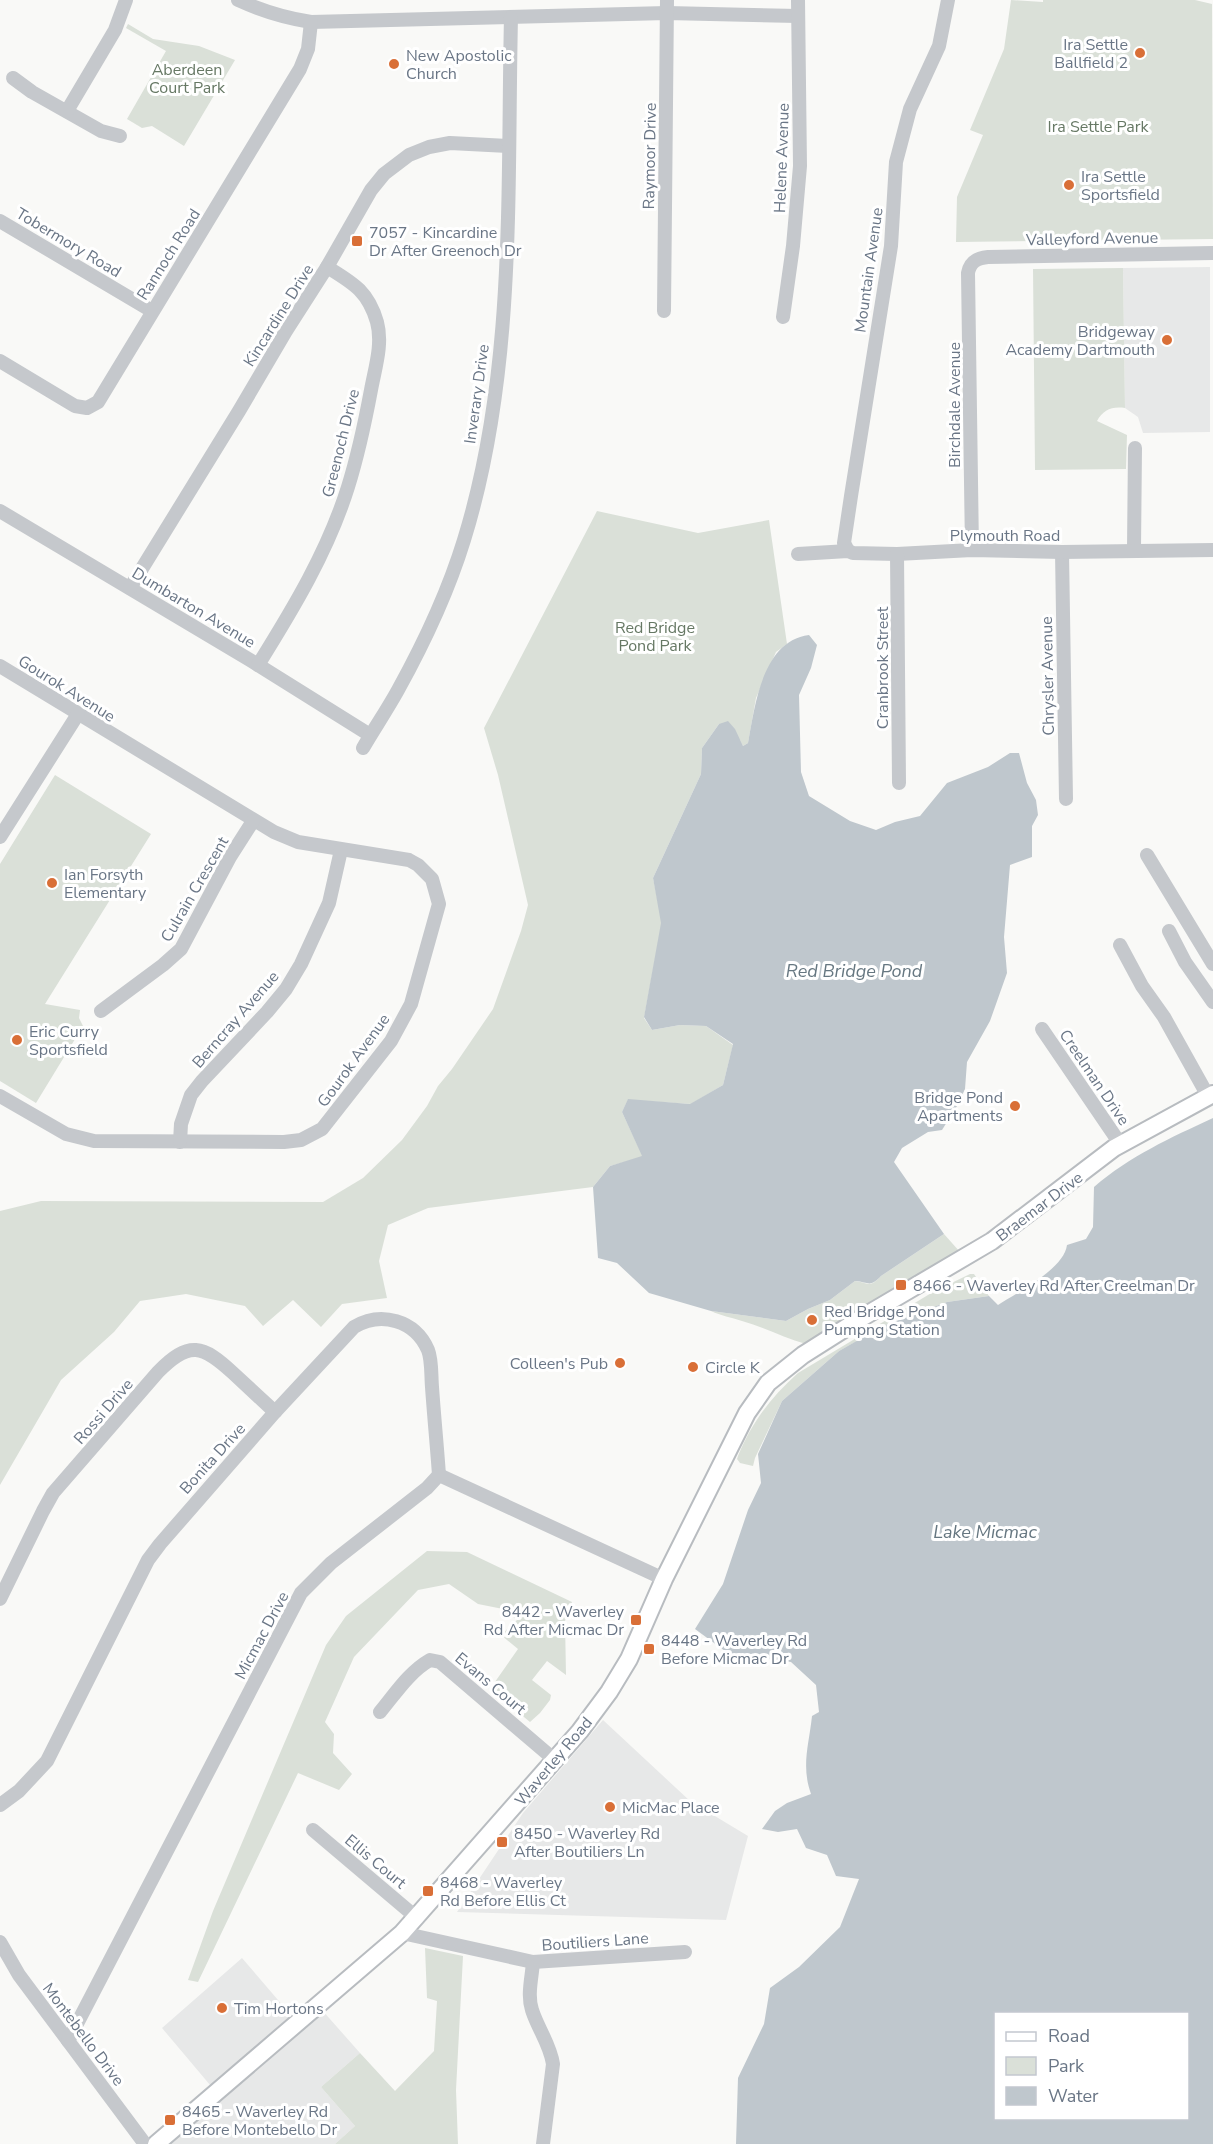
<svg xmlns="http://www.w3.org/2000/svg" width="1213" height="2144" font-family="'Nunito Sans',sans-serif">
	<rect width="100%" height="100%" fill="#f9f9f7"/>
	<!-- built -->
	<g fill="#e7e8e8">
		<polygon points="1210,267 1210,432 1143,433 1138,417 1125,408 1123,268"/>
		<polygon points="603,1720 690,1801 748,1836 726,1920 457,1912 523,1813"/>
		<polygon points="242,1958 302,2028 322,2010 360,2053 321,2087 355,2126 335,2144 169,2144 221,2098 162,2028"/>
	</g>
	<!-- green -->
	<g fill="#dae0d8">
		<polygon points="1011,0 1043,2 1043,0 1195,0 1212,4 1213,239 956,242 957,197 983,135 970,130 1004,49"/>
		<polygon points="128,24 153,39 199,46 235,60 184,146 152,126 142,128 127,119 166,51 126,28"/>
		<path d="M1123,268l2,140c-13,-2 -22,2 -28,13l30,14 -1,34 -91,1 -2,-201z"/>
		<polygon points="597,511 698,533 769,520 787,644 776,652 756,698 748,743 743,746 740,740 719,724 702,748 701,774 653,878 662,922 644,1018 652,1030 680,1025 706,1026 733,1045 723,1085 691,1104 628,1100 622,1112 643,1157 610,1166 593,1187 428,1208 388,1225 379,1261 387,1298 342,1304 321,1327 293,1300 263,1326 245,1306 186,1294 140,1301 114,1332 61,1380 0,1485 0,1211 41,1201 323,1202 363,1178 402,1140 427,1106 438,1086 452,1069 493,1009 521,931 528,905 498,775 484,728"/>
		<polygon points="55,775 151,834 45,1004 80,1010 79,1018 83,1026 36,1103 0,1081 0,864"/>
		<path d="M944,1234l16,18 -154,92c-22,-6 -42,-17 -64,-23 -11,-4 -21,-5 -31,-10l75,10 22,-12 22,-9 25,-19c14,2 15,7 26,-5z"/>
		<path d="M970,1274h4l15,22 -42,6 -36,14 -14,3 -58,32 -57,50 -27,57 -2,8 -13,-3 -3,-4 1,-3c14,-34 33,-59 60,-83l135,-81z"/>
		<polygon points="427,1551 467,1552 572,1602 565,1621 566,1675 547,1661 532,1680 551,1695 550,1700 540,1713 530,1722 490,1689 518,1649 501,1635 517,1620 503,1609 478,1604 449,1584 418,1590 354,1657 325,1722 334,1734 333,1753 352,1774 339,1790 298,1773 198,1982 188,1980 213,1911 326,1645 346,1616"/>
		<polygon points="425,1948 463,1956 456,2090 458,2144 335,2144 355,2126 321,2087 360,2053 395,2091 434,2051 437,2001 427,1998"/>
	</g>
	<!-- water -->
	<g fill="#bfc7cd" fill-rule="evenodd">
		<path d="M809,635l8,10 -6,23 -12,27 2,77 8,24 41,25 26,9 19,-8 25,-6 27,-33 41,-16 22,-14h9l8,30 9,17 2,15 -6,11v31l-22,8 -6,72 3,36 -17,48 -23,41 -2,27 -8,17 -15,24 -14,2 -26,16 -8,14 50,72 -63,42c-11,12 -12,6 -26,5l-25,19 -22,9 -22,12 -75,-10 -62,-18 -32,-30 -19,-5 -5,-71 17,-21 32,-10 -20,-44 6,-13 62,5 33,-19 10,-41 -27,-18 -26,-1 -28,5 -8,-13 17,-94 -8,-45 48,-104 1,-26 17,-24 9,-3 7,8 8,17 5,-3c7,-37 14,-102 61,-108z"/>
		<path d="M1213,1118v1026h-477l2,-66 26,-54 6,-36 29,-21 41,-40 19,-48 -23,-3 -9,-21 -21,-7 -9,-19 -19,3 -16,-3 13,-18 12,-8 24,-9c-10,-28 -2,-49 1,-78l7,-4 -3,-27 -25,-23 -62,-8 -34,-25 28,-45 25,-74 13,-27 -3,-29 24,-53 57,-50 44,-25 64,-24 42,-6 9,9c20,-13 66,-36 69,-60l19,-6 7,-12 1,-40c36,-31 76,-49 119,-69zM996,2014h192v104h-192z"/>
	</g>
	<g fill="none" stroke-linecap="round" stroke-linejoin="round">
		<!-- major casing -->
		<g stroke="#b8bcc0" stroke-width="20">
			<polyline id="major" points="156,2144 402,1933 580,1731 609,1692 629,1659 664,1579 747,1413 768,1383 803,1355 863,1317 992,1241 1114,1148 1213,1094"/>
		</g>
		<!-- minor -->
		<g stroke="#c5c8cc" stroke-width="14">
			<path d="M238,0c24,11 47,18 73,22l356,-9 131,3"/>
			<polyline points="13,78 32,92 101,131 120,136"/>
			<polyline points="67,111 115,30 126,0"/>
			<polyline points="0,221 152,311"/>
			<polyline points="664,311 667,0"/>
			<polyline points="783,317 793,246 800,166 798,0"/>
			<polyline points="0,361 75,406 87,408 98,402 300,69 308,49 311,22"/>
			<polyline points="0,511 250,660 370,735"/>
			<polyline points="1134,549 1135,448"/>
			<path d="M972,550l-4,-277c2,-11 9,-15 20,-16l225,-4"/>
			<polyline points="848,551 844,543 851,496 891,246 896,162 910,109 939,46 948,0"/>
			<polyline points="1062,552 1066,799"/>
			<polyline points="798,554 848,551 853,553 897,554 972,550 1062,552 1213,550"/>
			<polyline points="897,554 899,783"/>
			<polyline points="130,588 239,411 286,331 327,267 371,190 384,174 409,155 429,147 450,143 508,146"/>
			<path d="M258,665c35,-56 70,-114 90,-178 10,-32 17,-65 23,-97 4,-22 12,-46 6,-68 -9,-31 -24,-39 -50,-55"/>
			<polyline points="0,666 274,832 298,842 409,860 418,865 432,879 439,904 411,1004 391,1041 322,1129 301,1140 284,1142 94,1141 66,1134 0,1096"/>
			<path d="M363,748c11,-19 24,-38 35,-58 26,-47 50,-98 66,-150 52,-168 43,-349 47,-523"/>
			<polyline points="0,837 78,714"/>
			<polyline points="1147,855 1213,964"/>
			<polyline points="1169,931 1185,962 1213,1002"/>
			<polyline points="1120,945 1142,986 1164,1017 1208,1096"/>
			<polyline points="101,1011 163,965 181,949 230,857 253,821"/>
			<polyline points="1042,1029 1121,1145"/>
			<polyline points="180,1142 181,1124 191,1095 202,1081 267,1012 286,989 301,964 329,903 341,850"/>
			<path d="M0,1599l43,-88 10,-18 105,-121c31,-32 45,-27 75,1 14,13 28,26 42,39"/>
			<path d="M380,1712c15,-18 29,-40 50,-52l10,2 116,99"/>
			<path d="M0,1805l19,-14 28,-30 101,-201 12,-16 115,-132 79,-85c27,-16 61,-7 74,23 4,10 3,25 4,37 2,29 5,59 7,88"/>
			<polyline points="313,1830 417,1918"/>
			<polyline points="402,1933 533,1962 685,1952"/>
			<polyline points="0,1942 19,1975 145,2144"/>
			<path d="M533,1962c-1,15 -6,33 -1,48 6,19 18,34 21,54l-10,80"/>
			<polyline points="68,2041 301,1593 331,1563 427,1488 439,1475 664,1579"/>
		</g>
		<!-- major -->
		<use href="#major" stroke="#fff" stroke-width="16"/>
	</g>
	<!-- markers -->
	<g fill="#d96f37" stroke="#fff" stroke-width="2">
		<circle cx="1140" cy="53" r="6"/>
		<circle cx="394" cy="64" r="6"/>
		<circle cx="1069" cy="185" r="6"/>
		<rect x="351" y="235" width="12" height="12" rx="3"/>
		<circle cx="1167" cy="340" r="6"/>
		<circle cx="52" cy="883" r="6"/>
		<circle cx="17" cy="1040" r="6"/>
		<circle cx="1015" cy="1106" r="6"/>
		<rect x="895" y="1279" width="12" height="12" rx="3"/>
		<circle cx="812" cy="1320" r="6"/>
		<circle cx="620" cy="1363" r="6"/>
		<circle cx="693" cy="1367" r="6"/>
		<rect x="630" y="1614" width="12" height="12" rx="3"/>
		<rect x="643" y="1643" width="12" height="12" rx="3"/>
		<circle cx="610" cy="1807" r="6"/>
		<rect x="496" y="1836" width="12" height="12" rx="3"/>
		<rect x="422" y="1885" width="12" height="12" rx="3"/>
		<circle cx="222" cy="2008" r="6"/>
		<rect x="164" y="2114" width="12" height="12" rx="3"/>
	</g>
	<g text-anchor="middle" stroke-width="6" stroke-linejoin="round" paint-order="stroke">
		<!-- poi labels -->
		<g font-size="16" fill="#6a7686" stroke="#fff" text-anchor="start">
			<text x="1128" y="50" text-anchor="end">Ira Settle<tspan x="1128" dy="18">Ballfield 2</tspan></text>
			<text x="406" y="61">New Apostolic<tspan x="406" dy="18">Church</tspan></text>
			<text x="1081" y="182">Ira Settle<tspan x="1081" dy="18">Sportsfield</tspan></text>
			<text x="369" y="238">7057 - Kincardine<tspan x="369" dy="18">Dr After Greenoch Dr</tspan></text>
			<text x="1155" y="337" text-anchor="end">Bridgeway<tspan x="1155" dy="18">Academy Dartmouth</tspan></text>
			<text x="64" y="880">Ian Forsyth<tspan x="64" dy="18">Elementary</tspan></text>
			<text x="29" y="1037">Eric Curry<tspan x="29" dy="18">Sportsfield</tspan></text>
			<text x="1003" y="1103" text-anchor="end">Bridge Pond<tspan x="1003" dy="18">Apartments</tspan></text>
			<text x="913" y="1291">8466 - Waverley Rd After Creelman Dr</text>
			<text x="824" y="1317">Red Bridge Pond<tspan x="824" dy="18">Pumpng Station</tspan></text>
			<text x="608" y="1369" text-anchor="end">Colleen's Pub</text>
			<text x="705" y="1373">Circle K</text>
			<text x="624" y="1617" text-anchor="end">8442 - Waverley<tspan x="624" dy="18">Rd After Micmac Dr</tspan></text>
			<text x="661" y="1646">8448 - Waverley Rd<tspan x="661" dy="18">Before Micmac Dr</tspan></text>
			<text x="622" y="1813">MicMac Place</text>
			<text x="514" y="1839">8450 - Waverley Rd<tspan x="514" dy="18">After Boutiliers Ln</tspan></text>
			<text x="440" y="1888">8468 - Waverley<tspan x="440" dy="18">Rd Before Ellis Ct</tspan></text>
			<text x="234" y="2014">Tim Hortons</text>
			<text x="182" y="2117">8465 - Waverley Rd<tspan x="182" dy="18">Before Montebello Dr</tspan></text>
		</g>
		<!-- park labels -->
		<g font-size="16" fill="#667864" stroke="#fff">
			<text x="187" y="75">Aberdeen<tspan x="187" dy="18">Court Park</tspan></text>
			<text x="1098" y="132">Ira Settle Park</text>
			<text x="655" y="633">Red Bridge<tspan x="655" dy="18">Pond Park</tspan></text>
		</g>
		<!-- street labels -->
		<g font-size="16" fill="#6a7686" stroke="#fff">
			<text transform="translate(649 156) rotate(-89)" y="6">Raymoor Drive</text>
			<text transform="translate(781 158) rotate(-88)" y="6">Helene Avenue</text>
			<text transform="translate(1092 238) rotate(-1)" y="6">Valleyford Avenue</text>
			<text transform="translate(69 242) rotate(31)" y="6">Tobermory Road</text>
			<text transform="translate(168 254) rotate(-58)" y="6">Rannoch Road</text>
			<text transform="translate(868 270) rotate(-82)" y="6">Mountain Avenue</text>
			<text transform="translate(278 315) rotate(-58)" y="6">Kincardine Drive</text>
			<text transform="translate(476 394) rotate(-82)" y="6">Inverary Drive</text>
			<text transform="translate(954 405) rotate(-90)" y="6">Birchdale Avenue</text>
			<text transform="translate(340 443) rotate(-76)" y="6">Greenoch Drive</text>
			<text x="1005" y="541">Plymouth Road</text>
			<text transform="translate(194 607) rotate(31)" y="6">Dumbarton Avenue</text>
			<text transform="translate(882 668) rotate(-90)" y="6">Cranbrook Street</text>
			<text transform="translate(1047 676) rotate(-91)" y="6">Chrysler Avenue</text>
			<text transform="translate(67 688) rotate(32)" y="6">Gourok Avenue</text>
			<text transform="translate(194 889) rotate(-60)" y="6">Culrain Crescent</text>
			<text transform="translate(235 1019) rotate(-49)" y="6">Berncray Avenue</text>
			<text transform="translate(353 1060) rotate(-54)" y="6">Gourok Avenue</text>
			<text transform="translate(1095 1077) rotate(56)" y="6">Creelman Drive</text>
			<text transform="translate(1039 1206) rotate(-37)" y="6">Braemar Drive</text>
			<text transform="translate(103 1411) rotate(-49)" y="6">Rossi Drive</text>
			<text transform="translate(212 1458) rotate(-48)" y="6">Bonita Drive</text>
			<text transform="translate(261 1635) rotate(-62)" y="6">Micmac Drive</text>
			<text transform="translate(491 1683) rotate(40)" y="6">Evans Court</text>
			<text transform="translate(553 1761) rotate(-50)" y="6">Waverley Road</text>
			<text transform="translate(376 1861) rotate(40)" y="6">Ellis Court</text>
			<text transform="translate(595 1941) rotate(-4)" y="6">Boutiliers Lane</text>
			<text transform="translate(84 2034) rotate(53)" y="6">Montebello Drive</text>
		</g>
		<!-- water labels -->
		<g font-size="18" font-style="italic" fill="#667781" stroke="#fff">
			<text x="854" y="977">Red Bridge Pond</text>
			<text x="985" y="1538">Lake Micmac</text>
		</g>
	</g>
	<!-- legend -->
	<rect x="994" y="2012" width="195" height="108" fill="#ffffff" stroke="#c3c8cf" stroke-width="1.5"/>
	<rect x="1006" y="2032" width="30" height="9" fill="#ffffff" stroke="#c3c8cf" stroke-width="1.5"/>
	<text x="1048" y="2042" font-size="18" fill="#6a7686">Road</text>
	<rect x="1006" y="2057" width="30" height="18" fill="#dae0d8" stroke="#c3c8cf" stroke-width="1.5"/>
	<text x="1048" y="2072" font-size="18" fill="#6a7686">Park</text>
	<rect x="1006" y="2087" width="30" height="18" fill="#bfc7cd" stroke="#c3c8cf" stroke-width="1.5"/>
	<text x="1048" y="2102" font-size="18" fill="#6a7686">Water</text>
</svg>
